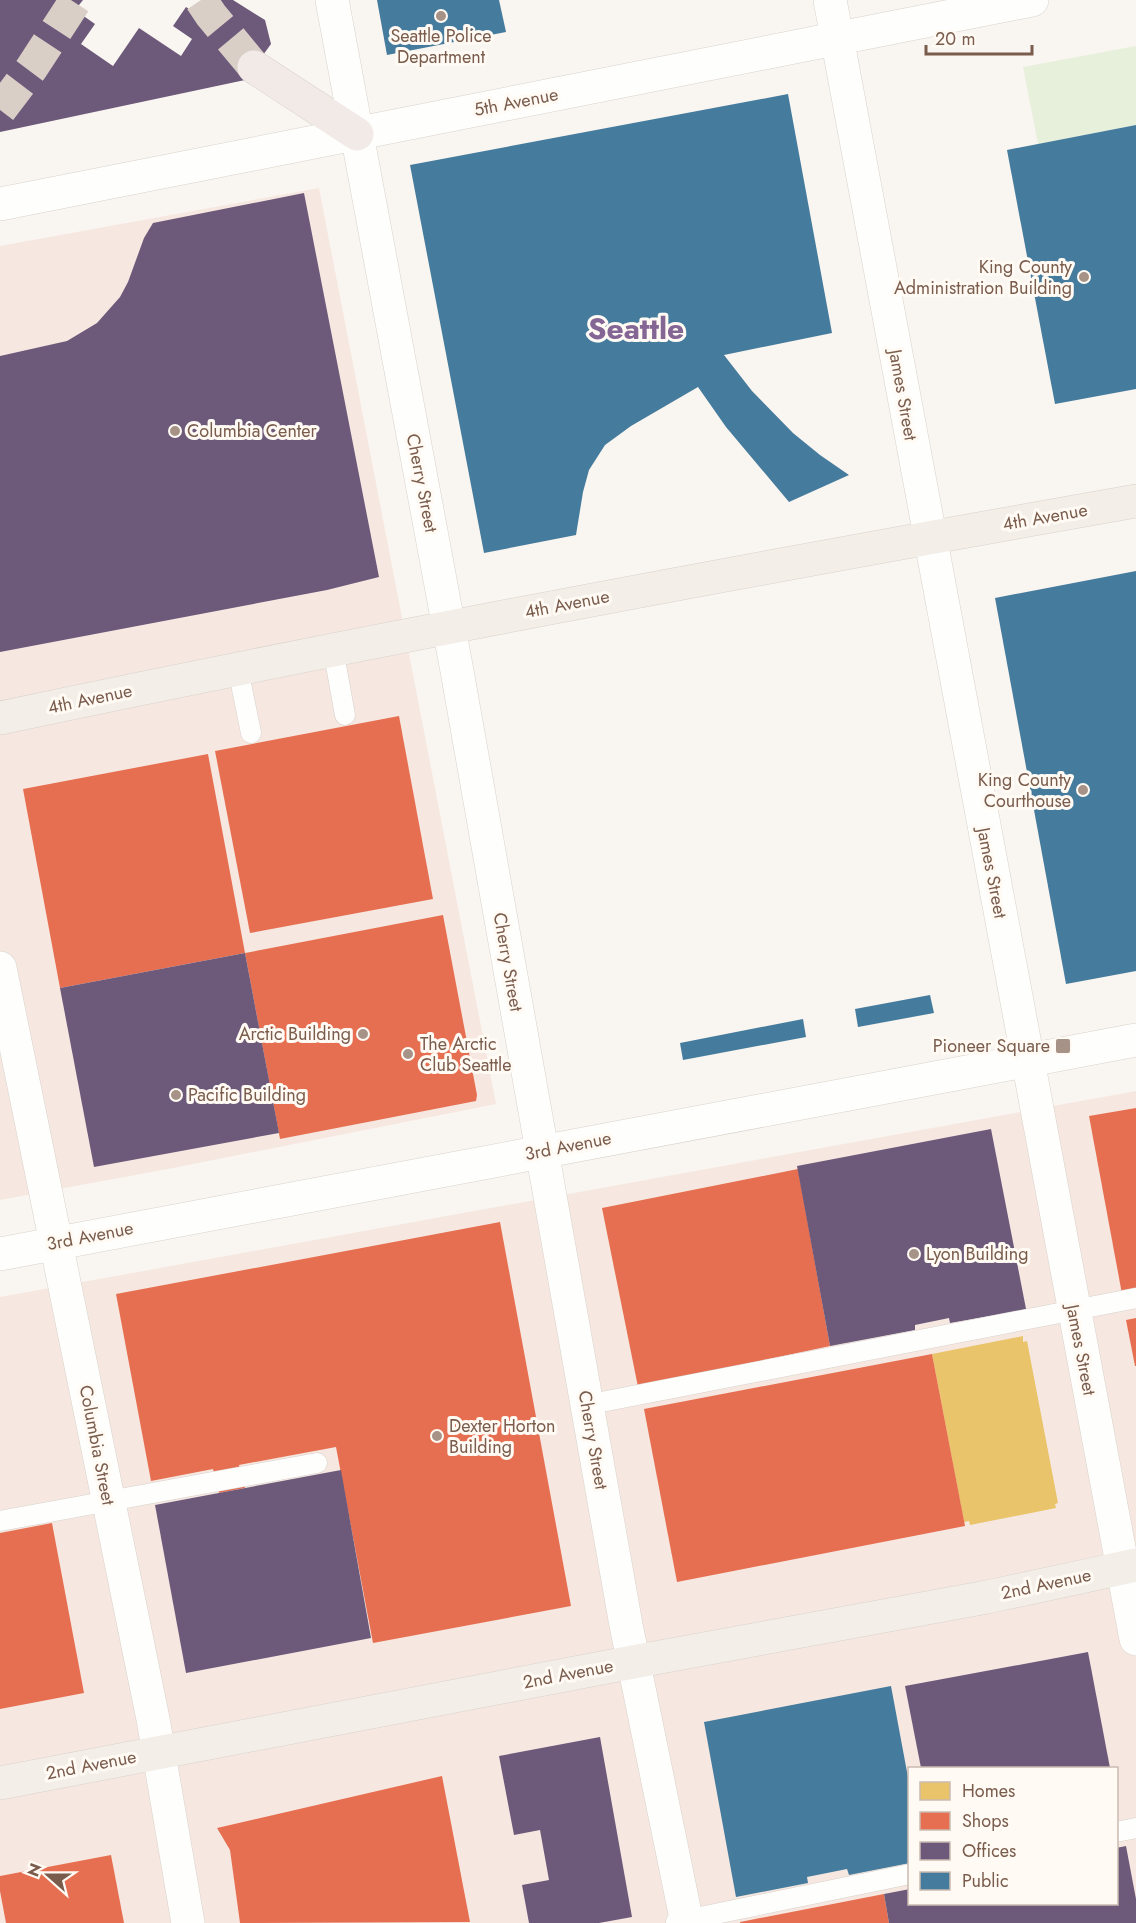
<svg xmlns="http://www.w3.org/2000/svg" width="1136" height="1923" font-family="Jost,sans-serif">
	<rect width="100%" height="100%" fill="#f9f5f0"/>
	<!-- commercial -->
	<g fill="#f6e8e1" fill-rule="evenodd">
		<polygon points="319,188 496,1104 173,1168 0,1200 0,246"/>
		<path d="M1136,1091v832h-1136v-626zM910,1768h206v136h-206z"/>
	</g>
	<!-- green -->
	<polygon fill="#e7f0db" points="1136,46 1136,125 1038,144 1023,67"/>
	<!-- homes -->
	<polygon fill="#e9c46a" points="1023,1336 1023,1342 1027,1341 1058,1503 1055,1504 1056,1508 970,1525 969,1521 964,1522 932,1354"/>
	<!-- shops -->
	<g fill="#e76f51">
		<polygon points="399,716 433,899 250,933 215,751"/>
		<polygon points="208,754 245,953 443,915 477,1095 476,1101 280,1139 245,953 60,988 23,789"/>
		<polygon points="1136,1108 1136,1291 1122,1294 1089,1116"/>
		<polygon points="798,1169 830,1346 638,1387 602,1208"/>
		<polygon points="500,1222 571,1606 373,1643 336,1447 239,1465 245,1488 219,1493 213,1469 151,1481 116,1294"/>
		<polygon points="1136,1318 1136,1366 1135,1366 1126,1320"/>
		<polygon points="932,1354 965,1526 677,1582 644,1409"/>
		<polygon points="52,1523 84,1693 0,1709 0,1533"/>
		<polygon points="442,1776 470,1922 240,1923 230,1850 217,1828"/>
		<polygon points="111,1855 124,1923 6,1923 0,1891 0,1876"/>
		<polygon points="884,1894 889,1923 740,1923 740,1922"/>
	</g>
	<!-- offices -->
	<g fill="#6d597a">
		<polygon points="0,0 83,0 75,10 95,24 81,44 113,66 139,28 181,56 192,39 173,26 186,7 205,20 219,0 233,0 265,20 271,44 245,80 0,132"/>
		<polygon points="304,193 379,577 327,590 0,652 0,356 67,341 97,323 120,297 128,282 144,238 153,223"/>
		<polygon points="245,953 279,1133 94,1167 60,988"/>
		<polygon points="991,1129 1027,1314 1013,1312 950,1323 949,1318 915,1325 915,1330 830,1346 797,1166"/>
		<polygon points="341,1470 371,1638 186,1673 155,1505"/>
		<polygon points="1088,1652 1110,1768 921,1768 905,1686"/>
		<polygon points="600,1737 632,1917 599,1923 529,1923 522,1885 549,1880 540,1830 514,1835 499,1756"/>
		<polygon points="1126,1846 1136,1899 1136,1923 889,1923 884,1894 910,1889 910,1904 1116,1904 1116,1848"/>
	</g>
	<!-- public -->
	<g fill="#457b9d">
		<polygon points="377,0 499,0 506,32 387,55"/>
		<polygon points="788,94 832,333 724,355 752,391 793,433 820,455 849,475 789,502 726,427 698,387 631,426 605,445 589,470 583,492 576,535 484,553 410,165"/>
		<polygon points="1136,125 1136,389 1055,404 1007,150"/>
		<polygon points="1136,571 1136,971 1066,984 995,598"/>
		<polygon points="930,995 934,1013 858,1027 855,1009"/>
		<polygon points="803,1019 806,1037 683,1060 680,1043"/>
		<polygon points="891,1686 910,1788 910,1863 849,1875 847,1869 807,1877 808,1883 736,1897 704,1722"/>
	</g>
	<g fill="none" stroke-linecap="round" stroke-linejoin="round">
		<!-- highway-tunnel -->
		<g stroke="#d9cfc7" stroke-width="33" stroke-dasharray="33 16" stroke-linecap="butt">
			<polyline points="201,0 211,15 254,67"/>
			<polyline points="0,110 31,69 76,0"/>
		</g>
		<!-- lane casing -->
		<g stroke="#d7d1cb" stroke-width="21">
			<g id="lane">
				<polyline points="333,649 345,715"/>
				<polyline points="238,669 251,733"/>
				<polyline points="586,1405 1136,1298"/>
				<polyline points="0,1521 317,1463"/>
				<polyline points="1116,1832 1136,1828"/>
				<polyline points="676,1922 910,1874"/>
			</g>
		</g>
		<!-- secondary casing -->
		<g stroke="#d9d2cb" stroke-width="34">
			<g id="secondary">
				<polyline points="332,0 457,671 626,1625 687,1923"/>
				<polyline points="830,0 1136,1639"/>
				<path d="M0,204c344,-67 687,-139 1032,-204"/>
				<polyline points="0,968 153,1719 188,1923"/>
				<polyline points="0,1254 1136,1040"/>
			</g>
		</g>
		<!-- primary casing -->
		<g stroke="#dad1cc" stroke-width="34">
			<g id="primary">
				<path d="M0,718c377,-80 756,-150 1136,-217"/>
				<polyline points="0,1783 633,1662 987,1597 1136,1565"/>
			</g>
		</g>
		<!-- highway casing -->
		<g stroke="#dad1cc" stroke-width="34">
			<polyline id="highway" points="254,67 357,134"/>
		</g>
		<!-- lane -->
		<use href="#lane" stroke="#fefefd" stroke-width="20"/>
		<!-- secondary -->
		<use href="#secondary" stroke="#fefefd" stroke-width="33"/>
		<!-- primary -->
		<use href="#primary" stroke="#f3eee8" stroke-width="33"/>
		<!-- highway -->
		<use href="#highway" stroke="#f2eae7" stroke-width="33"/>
	</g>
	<!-- markers -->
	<g fill="#a69286" stroke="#fffaf3" stroke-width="2">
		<circle cx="441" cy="16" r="6"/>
		<circle cx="1084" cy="277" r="6"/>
		<circle cx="175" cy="431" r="6"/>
		<circle cx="1083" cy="790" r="6"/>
		<circle cx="363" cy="1034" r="6"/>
		<rect x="1055" y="1038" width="16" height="16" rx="3"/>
		<circle cx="408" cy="1054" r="6"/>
		<circle cx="176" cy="1095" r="6"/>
		<circle cx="914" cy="1254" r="6"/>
		<circle cx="437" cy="1436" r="6"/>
	</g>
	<g text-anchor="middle" stroke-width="6" stroke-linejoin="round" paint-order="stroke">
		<!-- poi labels -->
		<g font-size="18" fill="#7a5c4d" stroke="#fffaf3" text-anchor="start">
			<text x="441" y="42" text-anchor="middle">Seattle Police<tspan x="441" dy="21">Department</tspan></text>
			<text x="1072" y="273" text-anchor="end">King County<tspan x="1072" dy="21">Administration Building</tspan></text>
			<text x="187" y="437">Columbia Center</text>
			<text x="1071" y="786" text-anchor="end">King County<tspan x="1071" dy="21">Courthouse</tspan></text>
			<text x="351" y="1040" text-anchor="end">Arctic Building</text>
			<text x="420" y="1050">The Arctic<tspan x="420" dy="21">Club Seattle</tspan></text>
			<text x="1050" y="1052" text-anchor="end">Pioneer Square</text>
			<text x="188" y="1101">Pacific Building</text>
			<text x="926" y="1260">Lyon Building</text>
			<text x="449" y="1432">Dexter Horton<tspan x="449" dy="21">Building</tspan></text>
		</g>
		<!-- street labels -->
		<g font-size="18" fill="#7a5c4d" stroke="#fffaf3">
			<text transform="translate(516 102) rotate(-11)" y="6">5th Avenue</text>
			<text transform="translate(903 395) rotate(80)" y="6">James Street</text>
			<text transform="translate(422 483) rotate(79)" y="6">Cherry Street</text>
			<text transform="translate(1045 517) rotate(-10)" y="6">4th Avenue</text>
			<text transform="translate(567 604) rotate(-11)" y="6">4th Avenue</text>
			<text transform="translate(90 699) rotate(-12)" y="6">4th Avenue</text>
			<text transform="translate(992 873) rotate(79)" y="6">James Street</text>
			<text transform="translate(508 962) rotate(80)" y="6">Cherry Street</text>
			<text transform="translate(568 1146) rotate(-11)" y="6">3rd Avenue</text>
			<text transform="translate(90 1236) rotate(-11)" y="6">3rd Avenue</text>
			<text transform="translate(1081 1350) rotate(79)" y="6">James Street</text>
			<text transform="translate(593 1440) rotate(80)" y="6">Cherry Street</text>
			<text transform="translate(97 1445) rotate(79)" y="6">Columbia Street</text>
			<text transform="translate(1046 1584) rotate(-12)" y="6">2nd Avenue</text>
			<text transform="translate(568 1674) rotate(-11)" y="6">2nd Avenue</text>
			<text transform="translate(91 1765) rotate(-11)" y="6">2nd Avenue</text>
		</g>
		<!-- town labels -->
		<g font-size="30" font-weight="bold" fill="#846695" stroke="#fffaf3">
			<text x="636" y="339">Seattle</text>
		</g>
	</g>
	<!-- legend -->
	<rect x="908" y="1767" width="210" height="138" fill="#fffaf3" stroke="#cabbb1" stroke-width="1.5"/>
	<rect x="920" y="1782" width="30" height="18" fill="#e9c46a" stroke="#cabbb1" stroke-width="1.5"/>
	<text x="962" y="1797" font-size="18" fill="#7a5c4d">Homes</text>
	<rect x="920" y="1812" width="30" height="18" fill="#e76f51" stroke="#cabbb1" stroke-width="1.5"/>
	<text x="962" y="1827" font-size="18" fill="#7a5c4d">Shops</text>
	<rect x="920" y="1842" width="30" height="18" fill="#6d597a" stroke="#cabbb1" stroke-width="1.5"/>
	<text x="962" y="1857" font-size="18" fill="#7a5c4d">Offices</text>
	<rect x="920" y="1872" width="30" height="18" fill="#457b9d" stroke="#cabbb1" stroke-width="1.5"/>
	<text x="962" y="1887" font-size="18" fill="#7a5c4d">Public</text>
	<!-- north arrow -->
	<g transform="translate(48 1875) rotate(291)" stroke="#fffaf3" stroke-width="4.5" paint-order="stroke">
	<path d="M0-4.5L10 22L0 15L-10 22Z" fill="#7a5c4d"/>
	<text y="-9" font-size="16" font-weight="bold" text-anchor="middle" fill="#7a5c4d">N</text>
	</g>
	<!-- scale -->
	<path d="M926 45v9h106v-9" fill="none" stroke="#7a5c4d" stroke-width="3"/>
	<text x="935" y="45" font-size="18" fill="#7a5c4d" stroke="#fffaf3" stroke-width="4.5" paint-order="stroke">20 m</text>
</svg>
